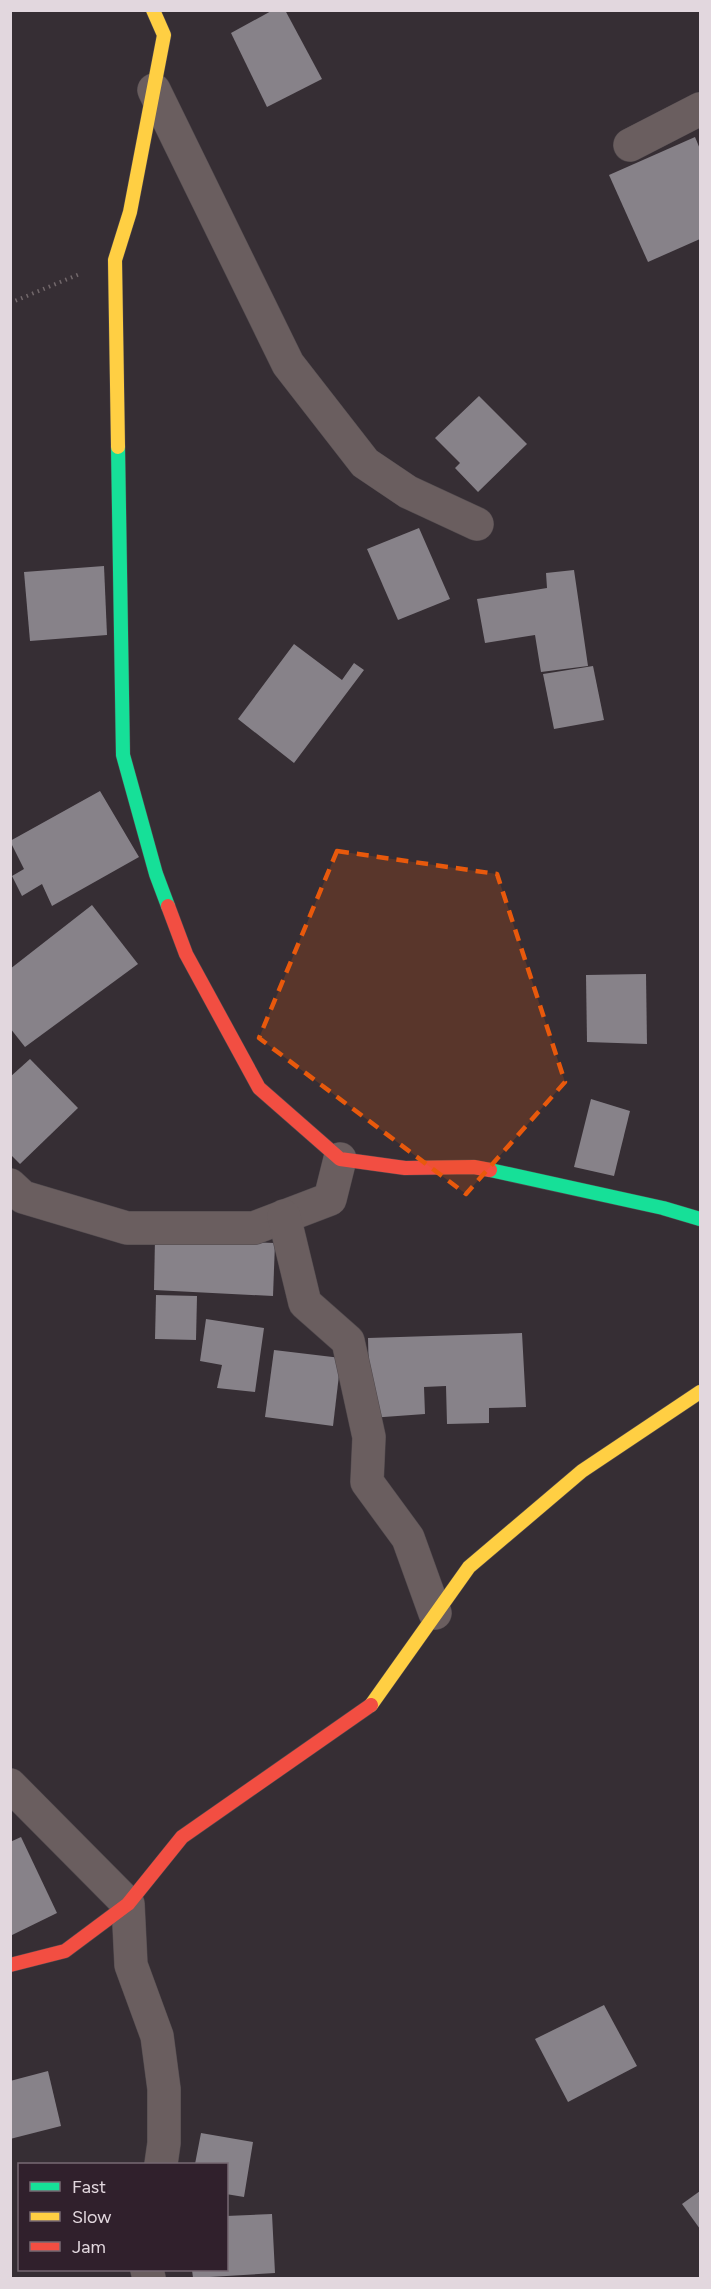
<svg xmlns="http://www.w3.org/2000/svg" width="711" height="2289" font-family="Figtree,sans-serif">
	<rect width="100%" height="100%" fill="#362e34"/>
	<!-- building -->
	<g fill="#878289">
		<polygon points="273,10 285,10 322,79 267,107 231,33"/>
		<polygon points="695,137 700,149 700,239 648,262 609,175"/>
		<polygon points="479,396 527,444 478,492 455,468 460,463 435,438"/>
		<polygon points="419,528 450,599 398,620 367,549"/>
		<polygon points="104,566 107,635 30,641 24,572"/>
		<polygon points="574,570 588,666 541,672 535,635 485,643 477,599 547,588 546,573"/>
		<polygon points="294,644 342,680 354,663 364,670 294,763 238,719"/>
		<polygon points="593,666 604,720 554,729 543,674"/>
		<polygon points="100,791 139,857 52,906 42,884 22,896 12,876 24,869 10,841"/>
		<polygon points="92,905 138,964 25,1047 10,1028 10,969"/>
		<polygon points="646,974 647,1044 587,1042 586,975"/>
		<polygon points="30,1059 78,1108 20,1164 10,1154 10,1077"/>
		<polygon points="591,1099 630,1111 614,1176 574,1167"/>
		<polygon points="155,1238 275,1243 273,1296 154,1290"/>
		<polygon points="156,1295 197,1296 196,1340 155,1339"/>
		<polygon points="206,1319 264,1328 255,1392 217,1388 222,1365 200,1361"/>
		<polygon points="522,1333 526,1407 489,1408 489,1423 447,1424 446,1386 424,1387 425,1414 370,1418 368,1338"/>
		<polygon points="274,1350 341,1358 333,1426 265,1417"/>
		<polygon points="21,1837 57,1913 10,1936 10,1842"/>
		<polygon points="604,2005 637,2066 568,2102 535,2039"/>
		<polygon points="48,2071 61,2126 10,2139 10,2081"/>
		<polygon points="201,2133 253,2142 244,2197 226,2194 226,2164 195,2164"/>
		<polygon points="700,2191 700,2229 682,2204"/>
		<polygon points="272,2214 275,2273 193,2278 192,2270 226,2270 226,2216"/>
	</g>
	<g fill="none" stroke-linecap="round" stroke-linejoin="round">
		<!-- street casing -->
		<g stroke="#514a4e" stroke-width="34">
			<g id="street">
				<polyline points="154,90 288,364 365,463 408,492 477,524"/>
				<polyline points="630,145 700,109"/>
				<polyline points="10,1185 23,1197 127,1228 254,1228 330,1199 340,1159"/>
				<polyline points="284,1216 305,1303 348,1341 369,1437 367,1482 408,1538 435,1613"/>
				<polyline points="10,1785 128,1904 131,1965 157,2036 164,2089 164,2143 161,2164"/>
				<polyline points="147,2270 149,2278"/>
			</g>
		</g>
		<!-- fast casing -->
		<g stroke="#514a4e" stroke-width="15">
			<g id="fast">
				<polyline points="118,447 123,755 156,874 168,906"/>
				<polyline points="490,1170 663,1208 700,1219"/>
			</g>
		</g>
		<!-- slow casing -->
		<g stroke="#514a4e" stroke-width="15">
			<g id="slow">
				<polyline points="118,447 115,260 130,212 164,35 153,10"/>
				<polyline points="371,1705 469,1567 582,1471 700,1392"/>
			</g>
		</g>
		<!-- jam casing -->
		<g stroke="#514a4e" stroke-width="15">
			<g id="jam">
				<polyline points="168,906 186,954 259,1088 340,1159 405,1168 474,1167 490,1170"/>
				<polyline points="10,1965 65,1951 128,1904 182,1837 371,1705"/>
			</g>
		</g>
		<!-- path -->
		<polyline stroke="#72686b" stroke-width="4" stroke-dasharray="1.5 4.5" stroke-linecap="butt" points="10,303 82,273"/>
		<!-- street -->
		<use href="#street" stroke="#6a5e5f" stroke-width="33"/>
		<!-- fast -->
		<use href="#fast" stroke="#16e098" stroke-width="14"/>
		<!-- slow -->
		<use href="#slow" stroke="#ffcf43" stroke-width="14"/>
		<!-- jam -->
		<use href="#jam" stroke="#f24e42" stroke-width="14"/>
	</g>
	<!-- marked area -->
	<path fill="#e8590c" fill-opacity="0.2" stroke="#e8590c" stroke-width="4.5" stroke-dasharray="12 8" stroke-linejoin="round" d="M337,851l160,23 68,208 -99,112 -207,-156z"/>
	<!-- border -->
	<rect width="711" height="2289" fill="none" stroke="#e2d7de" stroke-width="24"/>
	<!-- legend -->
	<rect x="18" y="2163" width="210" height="108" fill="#30202c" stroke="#776973" stroke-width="1.5"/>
	<rect x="30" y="2182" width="30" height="9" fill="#16e098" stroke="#776973" stroke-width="1.5"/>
	<text x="72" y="2193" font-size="18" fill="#e2d7de">Fast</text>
	<rect x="30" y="2212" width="30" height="9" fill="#ffcf43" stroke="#776973" stroke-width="1.5"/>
	<text x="72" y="2223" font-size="18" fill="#e2d7de">Slow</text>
	<rect x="30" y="2242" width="30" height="9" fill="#f24e42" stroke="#776973" stroke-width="1.5"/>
	<text x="72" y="2253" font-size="18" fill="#e2d7de">Jam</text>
</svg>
